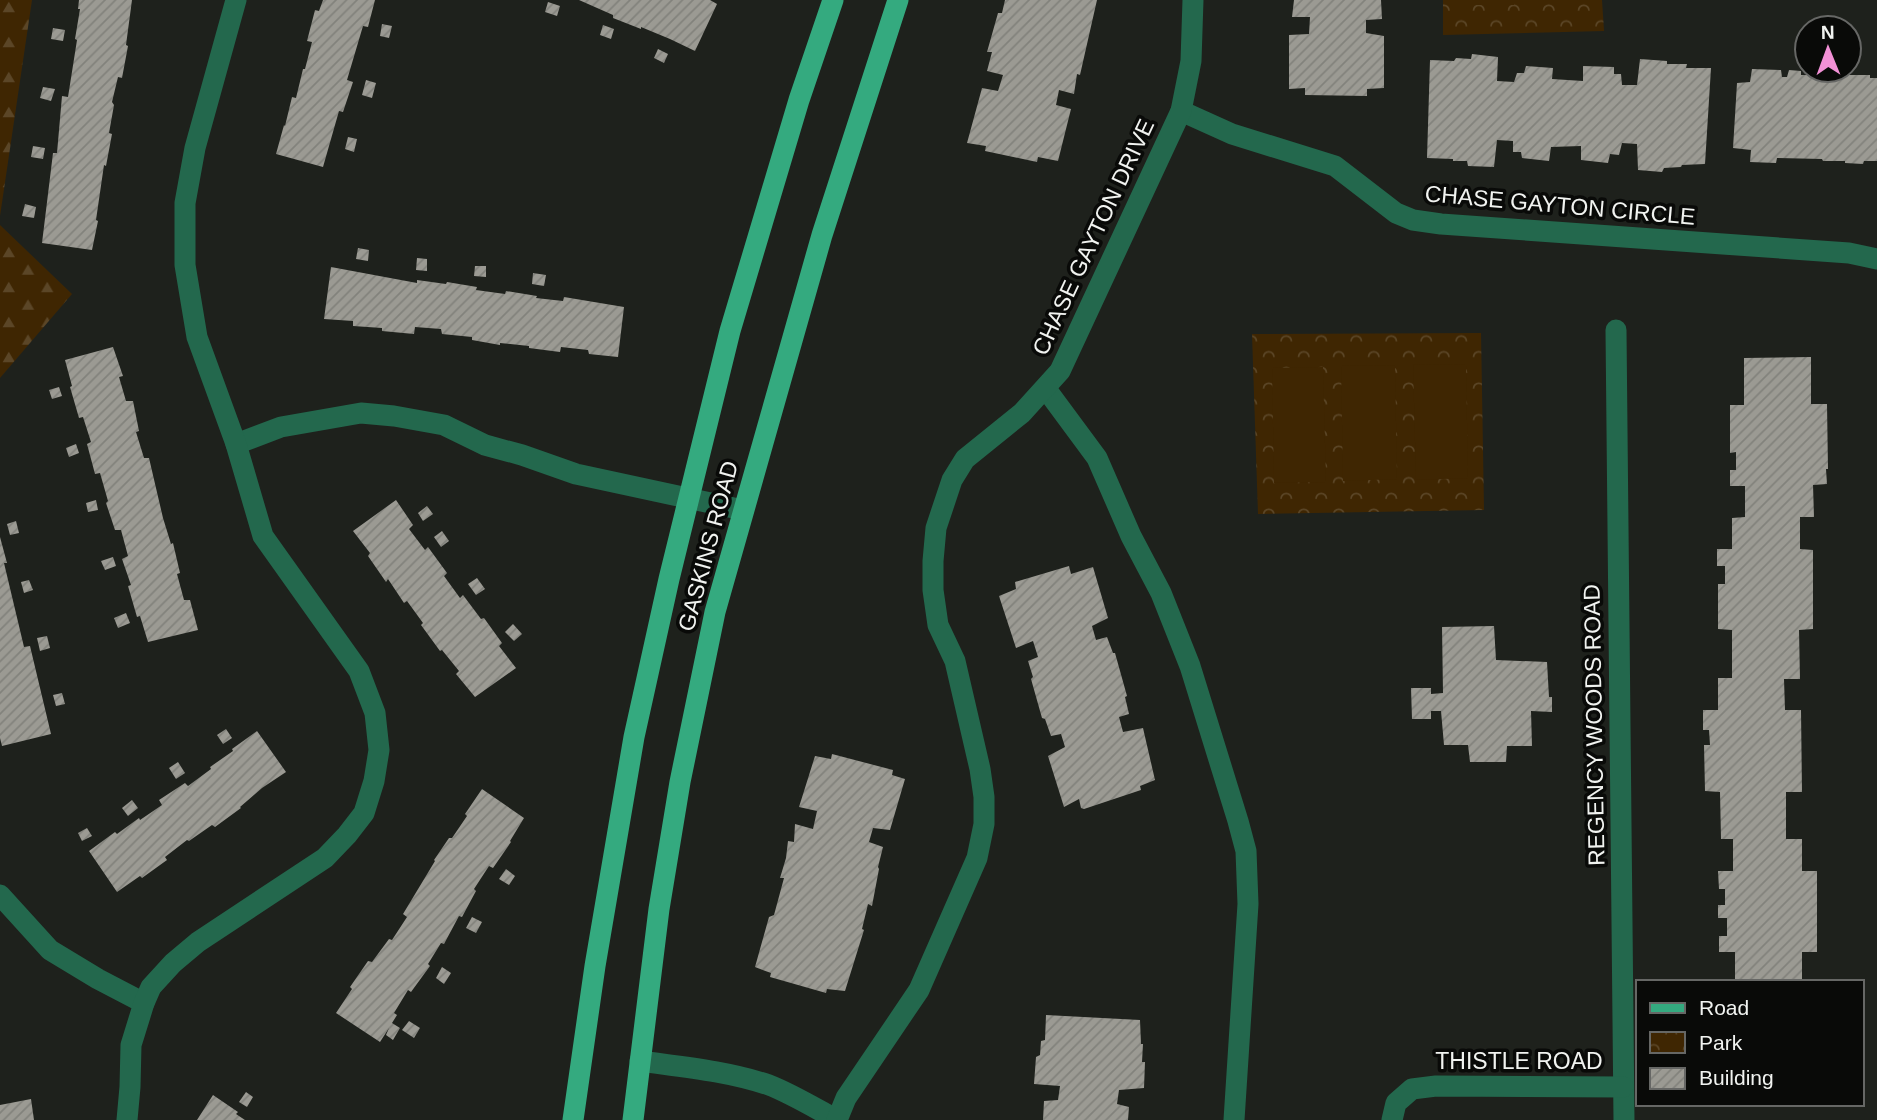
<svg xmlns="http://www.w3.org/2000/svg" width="1877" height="1120" font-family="Helvetica,sans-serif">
	<defs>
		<pattern id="forest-firs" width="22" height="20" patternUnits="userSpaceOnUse" patternTransform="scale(1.75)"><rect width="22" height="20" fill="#3f2602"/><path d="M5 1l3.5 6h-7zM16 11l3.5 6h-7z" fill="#5b4627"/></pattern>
		<pattern id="park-crowns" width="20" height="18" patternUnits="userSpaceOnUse" patternTransform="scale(1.75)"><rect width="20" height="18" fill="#3f2602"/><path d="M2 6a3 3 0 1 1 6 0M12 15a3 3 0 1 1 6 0" fill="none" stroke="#5b4627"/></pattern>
		<pattern id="building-hatch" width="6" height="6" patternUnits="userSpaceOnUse" patternTransform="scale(1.75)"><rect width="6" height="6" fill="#9b9a93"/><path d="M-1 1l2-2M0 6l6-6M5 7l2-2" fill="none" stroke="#82827c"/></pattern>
	</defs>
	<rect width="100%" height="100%" fill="#1e211c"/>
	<!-- forest -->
	<g fill="url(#forest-firs)">
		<polygon points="0,0 32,0 0,216"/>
		<polygon points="0,225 72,294 0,378"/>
	</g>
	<!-- park -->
	<g fill="url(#park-crowns)">
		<polygon points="1443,0 1602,0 1604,31 1443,35"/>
		<polygon points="1481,333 1484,510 1258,514 1252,334"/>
	</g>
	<!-- pitch -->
	<g fill="#3f2602">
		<rect x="1460" y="0" width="54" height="5"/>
		<polygon points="1413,364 1466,365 1468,478 1416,480"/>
		<polygon points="1395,365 1397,479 1343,481 1341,366"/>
		<polygon points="1323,367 1326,482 1274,483 1272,368"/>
	</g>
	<!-- building -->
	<g fill="url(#building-hatch)">
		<polygon points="79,0 132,0 126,45 128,46 122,78 118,77 112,102 114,105 109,133 112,134 106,166 104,165 96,220 98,221 92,250 42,243 53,153 57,153 62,96 68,97 77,40 75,39 80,9 78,9"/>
		<polygon points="323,0 375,0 368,27 363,26 347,80 353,82 343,112 339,111 323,167 276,154 284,125 285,126 292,97 296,98 303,69 305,69 312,42 307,41 315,10 319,11"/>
		<polygon points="579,0 710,0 717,4 695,51 670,39 641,27 641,29 613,18 613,15"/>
		<polygon points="1005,0 1097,0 1080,75 1077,74 1074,94 1059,90 1056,105 1071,109 1058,161 1038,157 1037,162 985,151 986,146 967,143 982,88 998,91 1003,75 987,71 992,52 987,52 998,13 1002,13"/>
		<polygon points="1294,0 1381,0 1382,19 1366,20 1366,33 1384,36 1384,88 1367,89 1367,96 1305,95 1305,88 1289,89 1289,35 1309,34 1310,17 1292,17"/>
		<polygon points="548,2 560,6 557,16 545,12"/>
		<polygon points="382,24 392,26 389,38 380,36"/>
		<polygon points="603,25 614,29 611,39 600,35"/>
		<polygon points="53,28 65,30 63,41 51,39"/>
		<polygon points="658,49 668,54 664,63 654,58"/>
		<polygon points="1472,54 1498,57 1497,81 1514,82 1517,73 1524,73 1526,66 1553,68 1552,79 1583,81 1583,66 1614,67 1614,74 1621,74 1622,85 1637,85 1640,59 1667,61 1667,64 1687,64 1686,68 1711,68 1705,164 1682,165 1681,167 1664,168 1662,172 1638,170 1637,144 1622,143 1619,155 1610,154 1608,163 1581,160 1581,146 1551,147 1549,161 1522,158 1521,152 1513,152 1513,141 1497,140 1494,167 1468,166 1467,161 1453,161 1453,159 1427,158 1430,60 1454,61 1456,58 1471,59"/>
		<polygon points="1752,69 1781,70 1782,77 1787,77 1789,70 1801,71 1801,75 1870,75 1870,78 1877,78 1877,161 1864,161 1863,164 1845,163 1845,161 1823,161 1822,159 1777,158 1776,163 1750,162 1751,150 1733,148 1737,83 1750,82"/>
		<polygon points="366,80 376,83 372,98 362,95"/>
		<polygon points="43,87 55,89 51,101 40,98"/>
		<polygon points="348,137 357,139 354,152 345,149"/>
		<polygon points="33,146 45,148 43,159 31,157"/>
		<polygon points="25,204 36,207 34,218 22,216"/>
		<polygon points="358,248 369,250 368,261 356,259"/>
		<polygon points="417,258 427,259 427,271 416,270"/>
		<polygon points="475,266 486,266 486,277 474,276"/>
		<polygon points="331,267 417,283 417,280 446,284 447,282 477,287 476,290 505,294 506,291 537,296 536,298 563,301 564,297 624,307 618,357 589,354 588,350 561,347 560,352 529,348 529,346 500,343 500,345 472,340 472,337 442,334 441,329 415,327 414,334 382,331 382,328 353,326 353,321 324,319"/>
		<polygon points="533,273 546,275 544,286 532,284"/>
		<polygon points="113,347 123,376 119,377 126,401 133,401 139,431 136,432 144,458 149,458 163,518 171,544 173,543 180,573 177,574 184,600 190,600 198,630 148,642 140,616 137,617 128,586 131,585 122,559 128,556 121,530 115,530 106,503 108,501 100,473 95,474 87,444 91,442 83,417 79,418 70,387 72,386 65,360"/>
		<polygon points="1811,357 1811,404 1827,404 1828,469 1826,469 1827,484 1813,485 1814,517 1800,517 1800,549 1813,550 1813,629 1799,630 1800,679 1784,679 1785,710 1801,710 1802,792 1786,792 1786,839 1802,839 1802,871 1817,871 1817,952 1802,952 1802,982 1735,982 1735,952 1719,952 1719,936 1727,936 1727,918 1718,918 1718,905 1725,905 1725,889 1719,889 1718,871 1733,871 1733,839 1721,839 1720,792 1705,791 1704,745 1710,745 1709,730 1703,730 1703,710 1718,710 1718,678 1732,678 1732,630 1718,629 1718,584 1725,584 1725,566 1717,566 1717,549 1732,549 1732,518 1745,517 1745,486 1730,486 1730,470 1736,470 1736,452 1730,453 1730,405 1744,405 1744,358"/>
		<polygon points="59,387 62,396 52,399 49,390"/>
		<polygon points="76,444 79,453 69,457 66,448"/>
		<polygon points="96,500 98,510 88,512 86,503"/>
		<polygon points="396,500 413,525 409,529 425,550 428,547 447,573 444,576 460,598 463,595 481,619 484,618 502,643 499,646 516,668 475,697 456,674 459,671 442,650 440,651 421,625 423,623 407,601 404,603 388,579 386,582 368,556 370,553 353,531"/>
		<polygon points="427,506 433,514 423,521 418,513"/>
		<polygon points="16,521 19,533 10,535 7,524"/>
		<polygon points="442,531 449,541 441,547 434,537"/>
		<polygon points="0,537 7,563 4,563 24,647 30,646 51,734 2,746 0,738"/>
		<polygon points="113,557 116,566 105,570 101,561"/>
		<polygon points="1069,566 1071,574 1093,567 1108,618 1092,626 1096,640 1107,637 1113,653 1115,653 1127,696 1125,697 1129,714 1119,717 1123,732 1143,728 1155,780 1140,786 1141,790 1084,809 1081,808 1079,799 1064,807 1048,756 1065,747 1061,734 1051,736 1045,719 1042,718 1031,679 1033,677 1028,661 1038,657 1033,641 1016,648 999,596 1016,589 1015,582"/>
		<polygon points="477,578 485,589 476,595 468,584"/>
		<polygon points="29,580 33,590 24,593 21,582"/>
		<polygon points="126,613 130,623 118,628 114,618"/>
		<polygon points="513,624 522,634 514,641 505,632"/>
		<polygon points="1494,626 1496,660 1547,662 1549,697 1552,697 1552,712 1531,711 1532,746 1507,746 1506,762 1470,762 1468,745 1444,745 1441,711 1431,711 1431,719 1412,719 1411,688 1431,688 1431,694 1443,693 1442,627"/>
		<polygon points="47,636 50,648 40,651 37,638"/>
		<polygon points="62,693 65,704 56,706 53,695"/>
		<polygon points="226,729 232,738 223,744 217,735"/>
		<polygon points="257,731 286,772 262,788 240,807 241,808 215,827 212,825 189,841 187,840 165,857 167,860 142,878 140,876 117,892 89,851 115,832 117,834 139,818 140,820 162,805 159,800 185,783 188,786 211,769 210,767 233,751 232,749"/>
		<polygon points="832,754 893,770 892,775 905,779 890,830 873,828 869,842 883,847 878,867 879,869 872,906 868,904 862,929 864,930 845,991 827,989 826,993 770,977 771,973 755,967 769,917 774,915 784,878 780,878 786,858 788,841 794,842 795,824 813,829 817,811 799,807 815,756 831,759"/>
		<polygon points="178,762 185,773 176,779 169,768"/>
		<polygon points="482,789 524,818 510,841 511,842 493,868 489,866 474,889 476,891 462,917 459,916 444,944 441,943 428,964 430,966 411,992 408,990 394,1013 397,1015 392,1023 400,1028 393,1040 386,1035 389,1028 380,1042 336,1013 352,989 350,987 368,961 372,962 389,939 392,940 407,917 403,914 435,861 434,860 449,838 452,838 467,816 465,814"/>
		<polygon points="132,800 138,808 128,816 122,808"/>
		<polygon points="87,828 92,836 82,841 78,833"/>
		<polygon points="506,869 515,876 509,885 499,879"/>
		<polygon points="472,917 482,922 476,933 466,928"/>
		<polygon points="442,967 451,973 444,984 436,978"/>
		<polygon points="1046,1015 1140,1020 1141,1044 1143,1044 1142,1062 1145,1062 1144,1088 1119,1090 1117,1104 1129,1107 1128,1120 1043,1120 1044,1101 1058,1100 1060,1086 1034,1084 1036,1057 1040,1055 1041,1041 1045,1040"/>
		<polygon points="409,1021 420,1028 414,1038 402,1030"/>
		<polygon points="246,1092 253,1097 247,1107 239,1102"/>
		<polygon points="213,1095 238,1112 236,1114 245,1120 197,1120"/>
		<polygon points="31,1099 34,1120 0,1120 0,1105"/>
	</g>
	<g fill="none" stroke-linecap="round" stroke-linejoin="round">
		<!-- street -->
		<g stroke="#23684d" stroke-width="21">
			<polyline points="1181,111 1232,134 1335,166 1396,213 1413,220 1441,224 1849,253 1877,259"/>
			<polyline points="1616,330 1624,1120"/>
			<polyline points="1046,389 1097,458 1131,536 1161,593 1190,666 1238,821 1246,851 1248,904 1234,1120"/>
			<polyline points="236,444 281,427 361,413 394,416 444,425 485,445 522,455 576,474 743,510"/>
			<polyline points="0,895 50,950 98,979 144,1003"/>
			<path d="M640,1061c43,6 87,10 129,24 23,9 46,23 68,35"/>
			<polyline points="127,1120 130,1087 131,1045 144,1003 151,987 173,963 198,942 325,858 347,835 364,813 374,781 379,750 375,713 359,671 263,536 236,444 197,337 185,265 185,203 195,148 236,0"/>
			<polyline points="837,1120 846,1098 919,990 977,858 984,824 984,797 980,769 955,661 938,625 933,590 933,561 936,528 952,480 965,459 1022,413 1060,371 1181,111 1191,61 1193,0"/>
			<polyline points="1392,1120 1396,1103 1412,1089 1436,1086 1623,1087"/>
		</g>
		<!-- primary -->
		<g stroke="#34aa7f" stroke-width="21">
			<polyline points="573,1120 595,966 634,737 669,579 730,331 799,100 833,0"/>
			<polyline points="633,1120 659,909 680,782 715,612 822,235 898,0"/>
		</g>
	</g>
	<g text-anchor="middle" stroke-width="7" stroke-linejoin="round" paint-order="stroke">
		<!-- street labels -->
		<g font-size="23" fill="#f1f3f0" stroke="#090a08">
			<text transform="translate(1560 205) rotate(5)" y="8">CHASE GAYTON CIRCLE</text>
			<text transform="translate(1093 237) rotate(-65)" y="8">CHASE GAYTON DRIVE</text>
			<text transform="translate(708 546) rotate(-75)" y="8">GASKINS ROAD</text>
			<text transform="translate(1594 725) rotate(-91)" y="8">REGENCY WOODS ROAD</text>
			<text x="1519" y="1069">THISTLE ROAD</text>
		</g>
	</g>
	<!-- legend -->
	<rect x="1636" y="980" width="228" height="126" fill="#090a08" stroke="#666765" stroke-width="2"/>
	<rect x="1650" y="1003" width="35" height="10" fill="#34aa7f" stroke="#666765" stroke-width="2"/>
	<text x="1699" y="1015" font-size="21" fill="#f1f3f0">Road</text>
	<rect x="1650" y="1032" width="35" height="21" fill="url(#park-crowns)" stroke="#666765" stroke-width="2"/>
	<text x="1699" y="1050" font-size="21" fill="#f1f3f0">Park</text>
	<rect x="1650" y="1068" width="35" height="21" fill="url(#building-hatch)" stroke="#666765" stroke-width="2"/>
	<text x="1699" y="1085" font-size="21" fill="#f1f3f0">Building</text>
	<!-- north arrow -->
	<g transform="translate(1828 49) rotate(359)"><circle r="33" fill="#090a08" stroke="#666765" stroke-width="2"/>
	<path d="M0-5L12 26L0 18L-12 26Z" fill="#f291d6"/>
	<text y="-10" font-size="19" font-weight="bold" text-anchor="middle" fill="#f1f3f0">N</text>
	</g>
</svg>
